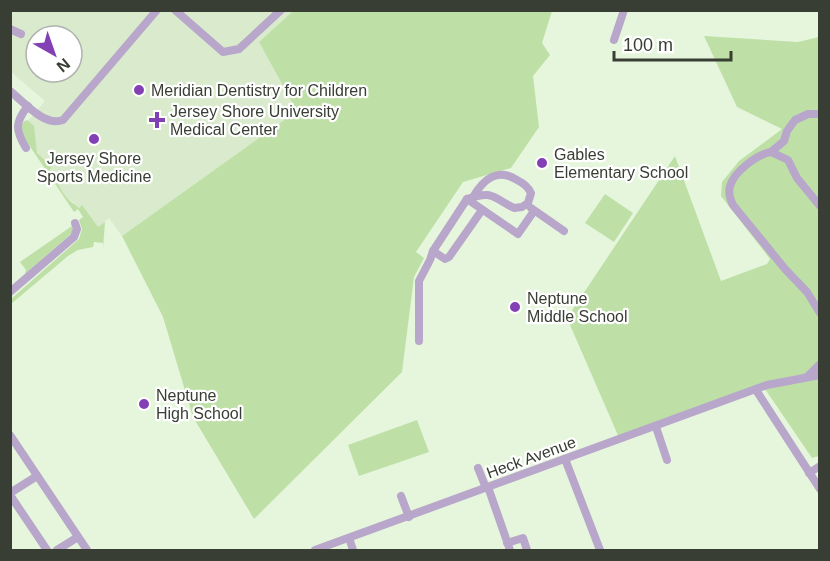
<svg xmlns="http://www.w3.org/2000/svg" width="830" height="561" font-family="Arial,sans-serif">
	<rect width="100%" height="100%" fill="#e6f6dd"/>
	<!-- built -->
	<path fill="#d9ebcc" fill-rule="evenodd" d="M10,11h283l-34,31 39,69 -176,125 -13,-18 -11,10 -16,-22 -3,2 -6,-6 -5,-2 -47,-71 24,-28 -34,-29zM36,36h36v36h-36z"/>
	<!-- green -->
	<g fill="#bee0a7">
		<polygon points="293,11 552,11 542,43 550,55 533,76 539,127 511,168 463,182 416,252 424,258 414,277 402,372 254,519 193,417 163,317 122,236 297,111 259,42"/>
		<polygon points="704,36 798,42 819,37 819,456 812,458 765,389 620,440 567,318 675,156 721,281 767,264 770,259 721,196 722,182 739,161 782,129 737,107"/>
		<path d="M27,120l7,6 3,27 14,13 -1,5c8,8 9,18 17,27 3,4 8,6 12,10l3,-3 16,22 7,-5 -2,27v-6l-9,-1 -1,5 -15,3 -10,6 -57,48v-5l68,-60 3,-10 -3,-9 4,-3 -5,-8 -4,3 -51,-76c-1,-7 -4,-13 4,-16z"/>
		<polygon points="605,194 633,213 614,242 585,223"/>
		<polygon points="72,226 73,230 71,234 25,274 26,270 20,262"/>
		<polygon points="417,420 429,452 359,476 348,445"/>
	</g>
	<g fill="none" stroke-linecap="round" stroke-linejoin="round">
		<!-- minor -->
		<g stroke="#b8a6cb" stroke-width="8">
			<polyline points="175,10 223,52 239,49 281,10"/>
			<polyline points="10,29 21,34"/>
			<polyline points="614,40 624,10"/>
			<path d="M10,91c14,11 34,36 53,29l94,-110"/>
			<path d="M26,148c-11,-18 -11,-26 2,-42"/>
			<polyline points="771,152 784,141 787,131 795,120 808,114 820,114"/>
			<path d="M467,199c26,-9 25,-2 47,9l8,-1 6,-4 3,-10c-3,-7 -8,-10 -14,-13 -20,-13 -34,0 -44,17"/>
			<path d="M820,206l-23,-28 -9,-18 -17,-8c-14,2 -37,20 -41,34 -2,7 0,13 3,19l52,64 22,23 13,21"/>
			<polyline points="531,208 564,231"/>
			<polyline points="433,251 445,259 449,257 482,210"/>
			<polyline points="10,292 74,237 77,229 75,223"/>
			<polyline points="419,341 419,281 430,260 433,251 467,199 518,234 534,211"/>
			<polyline points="808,376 820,364"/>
			<polyline points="756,390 820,489"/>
			<polyline points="656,427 667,460"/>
			<polyline points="10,435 87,550"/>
			<polyline points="565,459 600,550"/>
			<polyline points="478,468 486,488"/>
			<polyline points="809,473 820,466"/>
			<polyline points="488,487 510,550"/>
			<polyline points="10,493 37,476"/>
			<polyline points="10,495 47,550"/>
			<polyline points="401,496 409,517"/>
			<polyline points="349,538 353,550"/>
			<polyline points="507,543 523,538 527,550"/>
			<polyline points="57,550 78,537"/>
			<polyline points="315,550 767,385 820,375"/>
		</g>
	</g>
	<!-- markers -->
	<g fill="#8340b4" stroke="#fff" stroke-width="2">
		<circle cx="139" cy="90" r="6"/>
		<path d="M154 111h6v6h6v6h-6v6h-6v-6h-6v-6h6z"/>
		<circle cx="94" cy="139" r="6"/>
		<circle cx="542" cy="163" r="6"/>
		<circle cx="515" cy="307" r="6"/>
		<circle cx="144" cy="404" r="6"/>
	</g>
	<g text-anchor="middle" stroke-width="4.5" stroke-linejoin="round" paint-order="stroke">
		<!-- poi labels -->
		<g font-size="16" fill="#383e34" stroke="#fff" text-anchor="start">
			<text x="151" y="96">Meridian Dentistry for Children</text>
			<text x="170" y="117">Jersey Shore University<tspan x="170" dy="18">Medical Center</tspan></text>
			<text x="554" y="160">Gables<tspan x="554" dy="18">Elementary School</tspan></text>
			<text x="94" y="164" text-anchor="middle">Jersey Shore<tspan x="94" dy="18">Sports Medicine</tspan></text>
			<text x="527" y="304">Neptune<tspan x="527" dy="18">Middle School</tspan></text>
			<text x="156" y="401">Neptune<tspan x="156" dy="18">High School</tspan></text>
		</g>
		<!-- street labels -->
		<g font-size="16" fill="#383e34" stroke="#fff">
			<text transform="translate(531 457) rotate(-20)" y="6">Heck Avenue</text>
		</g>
	</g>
	<!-- border -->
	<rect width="830" height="561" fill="none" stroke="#383e34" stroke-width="24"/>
	<!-- north arrow -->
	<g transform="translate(54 54) rotate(140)"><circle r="28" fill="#ffffff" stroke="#afb2ae" stroke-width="1.5"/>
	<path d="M0-4.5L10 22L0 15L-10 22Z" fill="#8340b4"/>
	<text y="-9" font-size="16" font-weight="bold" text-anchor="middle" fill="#383e34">N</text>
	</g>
	<!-- scale -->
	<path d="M614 51v9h117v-9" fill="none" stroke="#383e34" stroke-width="3"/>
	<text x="623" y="51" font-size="18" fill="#383e34" stroke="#ffffff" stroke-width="4.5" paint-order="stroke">100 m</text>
</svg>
